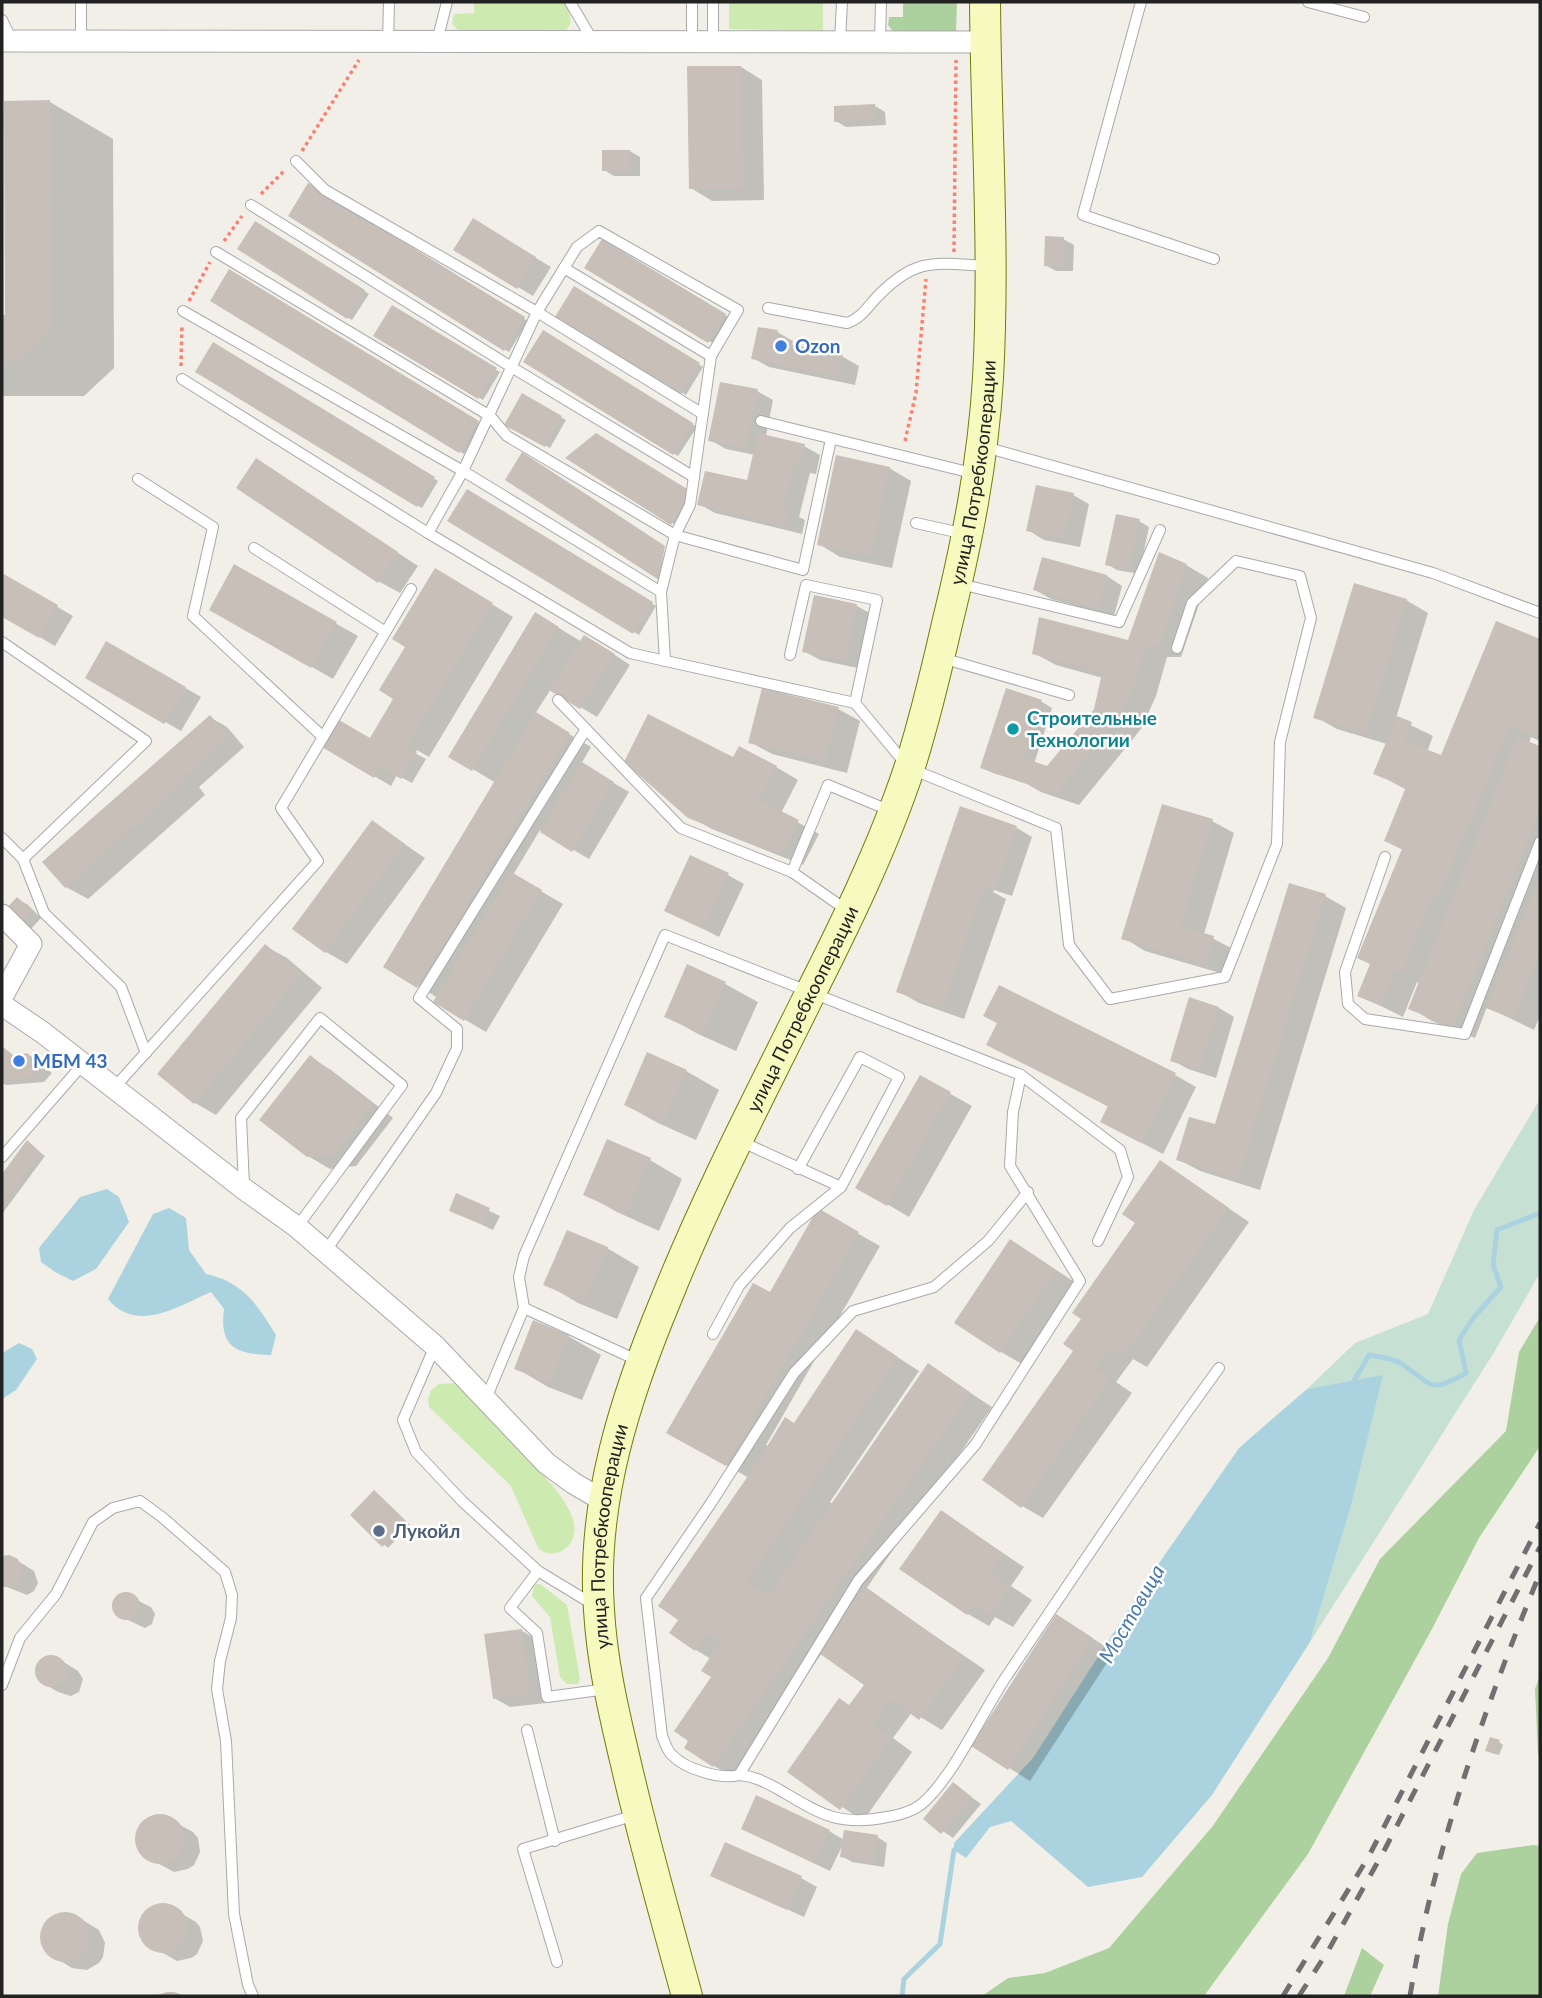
<svg xmlns="http://www.w3.org/2000/svg" width="1542" height="1998" font-family="Lato,sans-serif">
	<rect width="100%" height="100%" fill="#f2efe9"/>
	<!-- grass -->
	<g fill="#cdebb0">
		<polygon points="474,2 564,2 569,11 571,23 564,33 459,31 452,24 454,14 474,13"/>
		<polygon points="729,2 823,2 823,31 729,29"/>
		<path d="M455,1383c23,23 45,47 68,71 15,16 34,33 45,54 4,7 8,17 6,26 -3,17 -23,26 -36,14l-27,-62 -82,-79 -1,-8 3,-9 8,-6z"/>
		<polygon points="540,1584 567,1605 580,1679 578,1684 567,1684 560,1677 550,1617 532,1596 534,1585"/>
	</g>
	<!-- forest -->
	<g fill="#add19e">
		<polygon points="903,2 957,2 956,35 894,33 888,25 889,17 903,17"/>
		<polygon points="1540,1317 1540,1446 1479,1538 1432,1629 1308,1854 1204,1996 982,1996 1008,1978 1045,1973 1109,1948 1212,1827 1328,1658 1380,1559 1506,1431 1519,1352"/>
		<polygon points="1540,1675 1540,1753 1538,1754 1535,1689"/>
		<polygon points="1533,1845 1540,1846 1540,1996 1438,1996 1448,1924 1461,1874 1477,1853"/>
		<polygon points="1362,1948 1384,1965 1370,1996 1344,1996"/>
	</g>
	<!-- wetland -->
	<polygon fill="#c6e0d4" points="1540,1099 1540,1273 1493,1354 1310,1642 1351,1506 1382,1376 1307,1389 1355,1343 1428,1314 1474,1210"/>
	<!-- water -->
	<g fill="#aad3df">
		<polygon points="107,1189 119,1197 129,1222 96,1269 73,1281 55,1272 41,1262 39,1248 80,1197"/>
		<path d="M169,1208l17,10 3,32 17,24c37,8 51,30 70,61l-5,20c-35,-1 -52,-8 -47,-46l-13,-17c-32,14 -75,42 -103,7l45,-85z"/>
		<polygon points="19,1343 32,1349 37,1359 16,1390 2,1399 2,1353"/>
		<polygon points="1383,1375 1351,1506 1310,1642 1212,1795 1142,1877 1088,1887 1011,1821 990,1827 966,1858 954,1850 954,1843 1033,1758 1146,1582 1239,1448 1307,1389"/>
	</g>
	<!-- shadow -->
	<g fill="#0003">
		<polygon points="741,67 762,80 764,200 712,201 691,188"/>
		<polygon points="50,102 113,139 114,368 84,396 2,396 2,317 7,317"/>
		<polygon points="875,106 885,112 886,125 846,127 836,121"/>
		<polygon points="630,151 640,157 640,176 614,176 604,170"/>
		<polygon points="290,215 458,278 528,321 509,352"/>
		<polygon points="256,223 369,294 352,320 239,249"/>
		<polygon points="489,230 551,267 533,296 518,287"/>
		<polygon points="1063,239 1074,245 1073,271 1056,271 1045,265"/>
		<polygon points="603,241 730,318 714,344 587,268"/>
		<polygon points="246,280 482,425 464,454 212,300"/>
		<polygon points="575,289 703,367 686,395 558,317"/>
		<polygon points="392,307 500,372 483,400 375,335"/>
		<polygon points="544,332 697,427 678,456 526,362"/>
		<polygon points="777,332 793,341 792,346 843,357 859,366 855,385 769,367 753,358"/>
		<polygon points="214,345 438,481 422,508 197,371"/>
		<polygon points="757,391 773,400 766,436 804,446 820,455 816,474 810,473 799,517 805,520 802,534 715,513 699,504 748,483 755,455 726,449 710,440"/>
		<polygon points="522,396 566,420 550,448 507,424"/>
		<polygon points="568,458 695,496 677,526"/>
		<polygon points="257,460 418,566 400,593 378,581"/>
		<polygon points="889,468 911,481 892,568 840,557 819,544"/>
		<polygon points="467,491 656,606 639,635 450,521"/>
		<polygon points="1073,495 1089,504 1080,547 1044,540 1028,530"/>
		<polygon points="1139,521 1149,527 1139,574 1117,570 1107,564"/>
		<polygon points="1186,565 1208,578 1181,657 1167,657 1156,696 1141,729 1079,805 1041,792 1027,784 993,773 983,768 1007,690 1042,702 1052,708 1034,764 1047,768 1096,710 1103,678 1056,665 1034,653 1129,642"/>
		<polygon points="235,567 358,636 333,679 211,609"/>
		<polygon points="436,570 513,617 429,757 417,750 415,753 426,759 412,783 397,775 391,786 325,747 370,740 396,698 407,646"/>
		<polygon points="2,575 73,616 55,646 2,615"/>
		<polygon points="1107,576 1122,586 1114,616 1051,599 1035,590"/>
		<polygon points="815,597 857,606 873,615 862,669 820,660 804,651"/>
		<polygon points="1406,600 1428,613 1396,718 1433,736 1427,752 1442,758 1497,623 1540,641 1540,741 1531,737 1529,743 1540,748 1540,1016 1534,1030 1487,1007 1475,1038 1432,1021 1411,1008 1420,984 1417,982 1403,1017 1359,995 1371,964 1403,850 1386,841 1407,790 1375,773 1387,744 1337,729 1316,717"/>
		<polygon points="536,614 582,642 601,646 630,665 597,717 551,689 535,714 591,747 581,764 629,792 589,859 540,830 513,875 563,904 486,1032 435,1002 438,998 385,966 496,783 451,756"/>
		<polygon points="107,643 201,697 181,731 87,677"/>
		<polygon points="838,709 860,721 847,773 772,754 750,742"/>
		<polygon points="211,718 227,727 244,747 199,787 205,795 88,899 66,887"/>
		<polygon points="734,759 776,767 798,780 781,813 819,834 803,865 712,829 689,816"/>
		<polygon points="1163,806 1212,821 1234,833 1204,934 1235,950 1227,975 1145,951 1124,938"/>
		<polygon points="961,809 1017,828 1032,837 1012,896 994,890 993,892 1006,899 964,1019 919,1003 898,991"/>
		<polygon points="372,822 425,858 347,964 326,952"/>
		<polygon points="728,875 744,884 719,937 666,910"/>
		<polygon points="1325,896 1346,908 1260,1190 1200,1171 1178,1159 1216,1127"/>
		<polygon points="18,899 28,905 41,918 31,929 21,923"/>
		<polygon points="265,946 287,958 322,988 216,1115 195,1103"/>
		<polygon points="688,967 725,984 758,1002 736,1051 698,1034 666,1016"/>
		<polygon points="1191,999 1219,1008 1234,1017 1216,1078 1188,1069 1172,1060"/>
		<polygon points="988,1045 1175,1075 1196,1087 1163,1154 1102,1122 1109,1107"/>
		<polygon points="2,1047 16,1057 26,1055 52,1073 44,1082 6,1085 2,1083"/>
		<polygon points="310,1057 331,1070 393,1118 356,1166 330,1169 308,1156"/>
		<polygon points="686,1071 719,1090 696,1140 658,1123 626,1105"/>
		<polygon points="920,1077 972,1106 909,1217 858,1187"/>
		<polygon points="27,1143 45,1156 2,1214 2,1177"/>
		<polygon points="650,1160 682,1179 659,1231 617,1212 585,1194"/>
		<polygon points="1160,1162 1249,1222 1147,1367 1133,1359 1116,1382 1132,1393 1043,1518 1022,1506 1076,1350 1083,1319 1138,1223"/>
		<polygon points="457,1196 500,1216 493,1230 451,1210"/>
		<polygon points="818,1211 880,1246 766,1445 769,1447 795,1424 857,1331 919,1371 830,1502 833,1504 929,1366 992,1407 866,1589 985,1670 942,1730 912,1712 893,1738 912,1752 863,1821 789,1771 851,1706 866,1684 822,1653 735,1778 714,1766 713,1677 711,1659 696,1650 681,1619 749,1478 669,1432 771,1295"/>
		<polygon points="607,1248 639,1267 617,1319 578,1303 546,1284"/>
		<polygon points="1032,1254 1076,1283 1022,1364 1001,1352"/>
		<polygon points="568,1336 601,1355 582,1400 548,1387 516,1368"/>
		<polygon points="379,1495 410,1525 388,1548 352,1515"/>
		<polygon points="941,1512 1024,1567 1011,1586 1032,1600 1013,1627 995,1617 989,1626 968,1614"/>
		<polygon points="4,1557 18,1561 34,1571 38,1583 34,1591 27,1595 2,1585 2,1558"/>
		<polygon points="124,1594 151,1607 155,1614 152,1624 145,1628 117,1615 114,1608 117,1598"/>
		<polygon points="1078,1629 1114,1652 1030,1781 974,1746"/>
		<polygon points="522,1631 538,1640 546,1703 510,1707 494,1698"/>
		<polygon points="48,1657 62,1661 78,1671 83,1679 79,1692 71,1696 58,1692 41,1682 37,1674 41,1661"/>
		<polygon points="1499,1742 1503,1745 1499,1755 1492,1753"/>
		<polygon points="954,1785 981,1804 953,1838 925,1819"/>
		<polygon points="163,1816 193,1832 198,1838 200,1852 194,1865 188,1869 174,1872 161,1865 144,1856 137,1843 139,1829 149,1819"/>
		<polygon points="829,1831 844,1840 877,1837 887,1843 884,1867 852,1862 842,1856 843,1844 830,1871 759,1837"/>
		<polygon points="712,1875 801,1878 817,1887 804,1917"/>
		<polygon points="166,1905 196,1922 200,1927 203,1941 197,1954 191,1958 177,1961 147,1944 142,1939 140,1925 146,1912 152,1908"/>
		<polygon points="61,1914 76,1916 99,1930 105,1943 103,1957 99,1963 87,1970 72,1968 49,1954 43,1941 43,1934 49,1921"/>
	</g>
	<g fill="none" stroke-linecap="round" stroke-linejoin="round">
		<!-- stream -->
		<g stroke="#aad3df" stroke-width="5">
			<path d="M1355,1386l-1,-5 15,-26c10,2 24,3 33,9 30,20 27,31 64,9l-7,-33 15,-23 27,-30 -8,-22 4,-35 43,-17"/>
			<polyline points="902,1996 904,1979 940,1944 954,1850 958,1848"/>
		</g>
	</g>
	<!-- building -->
	<g fill="#c7bfb8">
		<polygon points="687,66 741,66 743,189 689,189"/>
		<polygon points="50,100 51,332 20,361 2,361 2,315 5,315 4,101"/>
		<polygon points="875,104 876,120 834,122 834,106"/>
		<rect x="602" y="150" width="28" height="21"/>
		<polygon points="308,183 525,317 504,351 288,216"/>
		<polygon points="473,218 536,257 517,289 453,250"/>
		<polygon points="255,221 365,290 347,319 237,249"/>
		<polygon points="1045,236 1064,237 1063,267 1044,266"/>
		<polygon points="602,239 726,314 708,343 584,268"/>
		<polygon points="229,269 479,421 459,453 210,301"/>
		<polygon points="574,286 700,363 681,394 555,317"/>
		<polygon points="392,305 497,368 478,399 373,336"/>
		<polygon points="758,327 778,330 775,341 843,355 839,377 751,359"/>
		<polygon points="543,330 693,423 673,455 523,362"/>
		<polygon points="213,342 435,477 417,507 195,372"/>
		<polygon points="720,382 758,389 746,448 708,441"/>
		<polygon points="522,393 562,416 545,447 504,425"/>
		<polygon points="596,433 692,492 671,525 565,458"/>
		<polygon points="758,433 805,444 800,466 794,465 784,508 790,509 786,526 697,505 705,471 747,480"/>
		<polygon points="522,452 665,546 659,580 505,480"/>
		<polygon points="836,455 890,467 871,557 817,545"/>
		<polygon points="256,458 398,552 378,583 236,488"/>
		<polygon points="1036,485 1074,493 1064,539 1026,531"/>
		<polygon points="467,489 653,602 633,634 447,521"/>
		<polygon points="1116,514 1140,519 1129,570 1105,565"/>
		<polygon points="1159,552 1187,564 1160,646 1145,646 1135,683 1119,717 1057,794 980,768 1006,688 1042,700 1024,758 1047,766 1094,709 1102,673 1032,654 1039,617 1128,640"/>
		<polygon points="1042,557 1107,575 1098,608 1033,590"/>
		<polygon points="234,564 337,622 311,668 209,610"/>
		<polygon points="435,568 493,603 407,746 417,752 401,779 381,767 374,778 322,747 339,720 370,738 393,699 379,690 405,647 392,639"/>
		<polygon points="2,573 58,605 39,638 2,617"/>
		<polygon points="1354,583 1407,599 1366,734 1313,718"/>
		<polygon points="814,595 857,604 846,661 802,652"/>
		<polygon points="535,612 559,627 472,771 448,757"/>
		<polygon points="1496,621 1540,639 1540,739 1510,726 1438,899 1432,897 1401,974 1395,971 1381,1006 1357,996 1370,964 1357,958 1402,849 1384,841 1406,787 1373,774 1397,716 1412,722 1405,741 1441,755"/>
		<polygon points="584,635 615,654 580,709 549,690"/>
		<polygon points="106,641 186,687 164,724 85,678"/>
		<polygon points="762,688 839,707 825,761 748,743"/>
		<polygon points="536,712 570,733 417,988 383,967"/>
		<polygon points="648,714 733,757 739,746 777,766 759,800 799,820 781,855 688,818 624,762"/>
		<polygon points="210,715 229,737 182,779 185,782 65,888 42,862"/>
		<polygon points="1517,737 1540,746 1540,810 1453,1027 1408,1009"/>
		<polygon points="582,762 614,782 572,852 540,832"/>
		<polygon points="1162,804 1213,819 1181,926 1214,936 1206,964 1121,939"/>
		<polygon points="960,806 1017,826 996,889 985,885 943,1008 896,992"/>
		<polygon points="372,820 405,844 325,953 292,929"/>
		<polygon points="690,855 729,873 703,929 664,911"/>
		<polygon points="511,872 542,890 464,1021 433,1002"/>
		<polygon points="1540,878 1540,954 1513,1019 1486,1008"/>
		<polygon points="1289,883 1326,894 1238,1179 1176,1160 1189,1117 1215,1124"/>
		<polygon points="17,897 32,911 20,924 5,910"/>
		<polygon points="265,944 302,974 194,1104 157,1074"/>
		<polygon points="687,964 726,982 703,1034 664,1017"/>
		<polygon points="999,985 1176,1073 1141,1143 1100,1122 1108,1106 986,1045 997,1023 983,1016"/>
		<polygon points="1189,997 1219,1007 1199,1070 1170,1061"/>
		<polygon points="2,1046 13,1056 27,1053 43,1066 34,1077 2,1080"/>
		<polygon points="647,1052 687,1070 663,1123 624,1105"/>
		<polygon points="310,1055 373,1105 334,1154 307,1157 259,1120"/>
		<polygon points="920,1075 951,1092 887,1206 855,1188"/>
		<polygon points="607,1139 651,1158 626,1214 583,1195"/>
		<polygon points="27,1140 41,1153 2,1206 2,1174"/>
		<polygon points="1160,1160 1229,1208 1124,1356 1111,1347 1096,1369 1111,1379 1021,1508 982,1480 1073,1351 1063,1344 1081,1319 1072,1313 1135,1223 1122,1214"/>
		<polygon points="456,1193 490,1208 483,1225 449,1211"/>
		<polygon points="818,1208 859,1232 726,1466 666,1433 753,1283 770,1292"/>
		<polygon points="567,1230 608,1247 584,1302 543,1285"/>
		<polygon points="1010,1239 1056,1270 1000,1353 954,1323"/>
		<polygon points="533,1320 569,1335 550,1383 514,1369"/>
		<polygon points="856,1329 898,1357 747,1582 768,1596 928,1363 971,1393 713,1767 684,1748 688,1741 674,1731 711,1677 701,1671 720,1642 707,1633 695,1651 669,1633 678,1620 658,1606 757,1463 785,1417 794,1423"/>
		<polygon points="374,1490 407,1522 382,1547 350,1515"/>
		<polygon points="941,1510 1004,1554 991,1572 1011,1586 990,1616 974,1605 967,1615 899,1569"/>
		<polygon points="9,1555 18,1559 23,1574 14,1586 4,1587 2,1587 2,1556"/>
		<polygon points="863,1585 964,1657 919,1720 891,1699 873,1725 892,1738 840,1810 787,1772 839,1698 849,1705 864,1685 816,1651"/>
		<circle cx="126" cy="1606" r="14"/>
		<polygon points="1056,1614 1093,1638 1008,1770 971,1746"/>
		<polygon points="522,1629 530,1694 493,1699 484,1634"/>
		<circle cx="51" cy="1671" r="16"/>
		<polygon points="1490,1737 1500,1740 1495,1754 1485,1751"/>
		<polygon points="953,1782 972,1797 941,1834 923,1819"/>
		<polygon points="756,1795 830,1830 814,1863 741,1829"/>
		<circle cx="160" cy="1839" r="25"/>
		<polygon points="844,1830 878,1835 874,1863 840,1857"/>
		<polygon points="725,1842 802,1876 787,1910 710,1876"/>
		<circle cx="163" cy="1928" r="25"/>
		<circle cx="65" cy="1937" r="25"/>
		<polygon points="167,1992 174,1992 185,1996 154,1996"/>
	</g>
	<g fill="none" stroke-linecap="round" stroke-linejoin="round">
		<!-- service casing -->
		<g stroke="#a9a9a9" stroke-width="12">
			<g id="service">
				<polyline points="81,2 81,41"/>
				<polyline points="570,2 593,41"/>
				<polyline points="1141,2 1083,215 1214,259"/>
				<polyline points="1308,2 1364,17"/>
				<polyline points="2,20 12,41"/>
				<polyline points="388,41 389,2"/>
				<polyline points="437,41 447,2"/>
				<polyline points="692,42 692,2"/>
				<polyline points="713,42 713,2"/>
				<polyline points="840,42 842,2"/>
				<polyline points="880,42 881,2"/>
				<polyline points="296,161 325,190 537,312 703,414"/>
				<polyline points="251,205 513,368 694,477"/>
				<polyline points="216,252 490,416 507,436 675,535 803,570 831,439"/>
				<polyline points="564,268 711,356"/>
				<path d="M768,308l79,15c13,-4 20,-15 29,-25 40,-42 59,-35 112,-32"/>
				<polyline points="183,311 463,471 428,533"/>
				<polyline points="182,379 428,533 630,653 855,703"/>
				<polyline points="761,421 976,474"/>
				<polyline points="985,447 1433,573 1540,613"/>
				<polyline points="138,479 213,527 193,616 323,737"/>
				<polyline points="916,523 965,534"/>
				<polyline points="254,548 384,631"/>
				<polyline points="960,584 1119,622 1160,530"/>
				<polyline points="661,592 463,471 537,312 577,247 599,231 738,310 711,356 690,505 675,535 661,592 665,661"/>
				<polyline points="2,642 146,741 23,859"/>
				<polyline points="790,655 806,585 877,600 855,703 909,768 1056,828 1069,945 1110,999 1225,977 1277,844 1280,742 1311,618 1300,576 1236,561 1192,603 1177,648"/>
				<polyline points="942,658 1069,695"/>
				<polyline points="558,700 681,828 792,872 848,911"/>
				<polyline points="2,838 23,859 44,913 121,987 146,1053"/>
				<polyline points="1385,857 1345,972 1348,1004 1365,1019 1465,1034 1540,842"/>
				<polyline points="792,872 828,785 891,811"/>
				<path d="M1021,1075l-8,37 -3,54 70,115 -105,164 -117,136 -119,194c-18,5 -54,-6 -67,-20 -5,-4 -7,-13 -10,-19l-16,-138 65,-95 83,-130 59,-62 81,-24 54,-46 40,-49"/>
				<polyline points="114,1088 318,861 281,808 411,589"/>
				<polyline points="740,1141 841,1187"/>
				<polyline points="2,1157 83,1064"/>
				<polyline points="244,1186 241,1118 320,1018 402,1085 297,1227"/>
				<polyline points="325,1252 436,1093 457,1048 457,1029 419,998 586,729"/>
				<polyline points="524,1308 639,1361"/>
				<polyline points="713,1334 739,1286 790,1228 841,1187 899,1077 860,1057 798,1169"/>
				<polyline points="435,1346 403,1420 416,1452 462,1501 538,1571 594,1605"/>
				<polyline points="485,1401 524,1308 519,1277 524,1256 665,935 1021,1075 1120,1150 1128,1177 1098,1241"/>
				<polyline points="538,1571 510,1608 537,1633 547,1697 607,1689"/>
				<polyline points="2,1685 20,1638 56,1594 93,1522 113,1508 140,1501 162,1517 225,1572 232,1595 231,1618 220,1661 217,1689 226,1741 234,1914 248,1985 253,1996"/>
				<polyline points="527,1730 555,1841"/>
				<path d="M739,1775c15,1 26,7 39,14 41,24 59,38 109,28 13,-2 28,-6 38,-16 30,-28 57,-88 81,-124 70,-104 139,-208 213,-309"/>
				<polyline points="557,1962 523,1849 635,1815"/>
			</g>
		</g>
		<!-- minor casing -->
		<g stroke="#a9a9a9" stroke-width="23">
			<g id="minor">
				<polyline points="2,41 985,42"/>
				<polyline points="2,915 31,944 2,997"/>
				<polyline points="2,1005 42,1032 244,1189 297,1227 435,1346 546,1463 573,1483 604,1501"/>
			</g>
		</g>
		<!-- secondary casing -->
		<g stroke="#707d05" stroke-width="32">
			<g id="secondary">
				<path id="s1" d="M687,1996c-21,-77 -43,-154 -61,-232 -12,-51 -24,-101 -27,-154 -8,-108 27,-215 68,-313 40,-100 90,-196 138,-293 39,-77 78,-156 105,-238 15,-47 26,-94 37,-142 20,-82 36,-162 41,-246 7,-125 -2,-251 -3,-376"/>
			</g>
		</g>
		<!-- path -->
		<g stroke="#fa8072" stroke-width="3.5" stroke-dasharray="3.5 3.5" stroke-linecap="butt">
			<polyline points="302,151 359,60"/>
			<polyline points="261,194 285,170"/>
			<polyline points="224,241 242,216"/>
			<polyline points="954,252 956,60"/>
			<polyline points="189,301 210,262"/>
			<polyline points="181,366 182,325"/>
			<polyline points="905,441 916,393 926,279"/>
		</g>
		<!-- service -->
		<use href="#service" stroke="#fff" stroke-width="10"/>
		<!-- minor -->
		<use href="#minor" stroke="#fff" stroke-width="21"/>
		<!-- secondary -->
		<use href="#secondary" stroke="#f7fabf" stroke-width="30"/>
		<!-- rail -->
		<g stroke="#707070" stroke-width="5" stroke-dasharray="14 14" stroke-linecap="butt">
			<polyline points="1283,1996 1369,1856 1540,1523"/>
			<polyline points="1299,1996 1328,1951 1385,1849 1540,1547"/>
			<path d="M1410,1996c24,-147 74,-286 130,-423"/>
		</g>
	</g>
	<!-- markers -->
	<g fill="#3f7fe0" stroke="#fff" stroke-width="2.5">
		<circle cx="781" cy="346" r="7"/>
		<circle cx="19" cy="1061" r="7"/>
	</g>
	<circle fill="#0f9aa8" stroke="#fff" stroke-width="2.5" cx="1013" cy="729" r="7"/>
	<circle fill="#5c6f8a" stroke="#fff" stroke-width="2.5" cx="379" cy="1531" r="7"/>
	<g text-anchor="middle" stroke-width="5" stroke-linejoin="round" paint-order="stroke">
		<!-- shop labels -->
		<g font-size="19" font-weight="bold" fill="#366cbe" stroke="#fff" text-anchor="start">
			<text x="795" y="353">Ozon</text>
			<text x="33" y="1068">МБМ 43</text>
		</g>
		<!-- street labels -->
		<g font-size="19" fill="#222" stroke="#fff">
			<text dy="7" stroke="none"><textPath href="#s1" startOffset="1605">улица Потребкооперации</textPath></text>
			<text dy="7" stroke="none"><textPath href="#s1" startOffset="1038">улица Потребкооперации</textPath></text>
			<text dy="7" stroke="none"><textPath href="#s1" startOffset="471">улица Потребкооперации</textPath></text>
		</g>
		<!-- culture labels -->
		<g font-size="19" font-weight="bold" fill="#0d838f" stroke="#fff" text-anchor="start">
			<text x="1027" y="725">Строительные<tspan x="1027" dy="22">Технологии</tspan></text>
		</g>
		<!-- service labels -->
		<g font-size="19" font-weight="bold" fill="#4e5e75" stroke="#fff" text-anchor="start">
			<text x="393" y="1538">Лукойл</text>
		</g>
		<!-- water labels -->
		<g font-size="21" font-style="italic" fill="#4a7aab" stroke="#fff">
			<text transform="translate(1132 1614) rotate(-60)" y="7">Мостовица</text>
		</g>
	</g>
	<!-- border -->
	<rect width="1542" height="1998" fill="none" stroke="#222222" stroke-width="7"/>
</svg>
